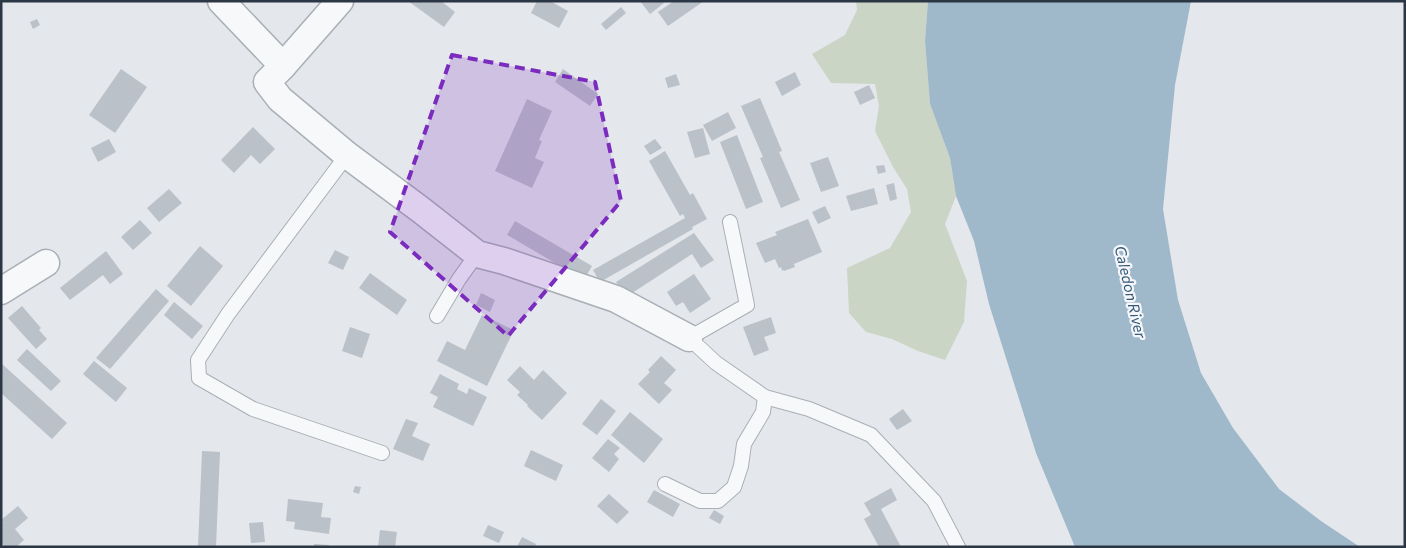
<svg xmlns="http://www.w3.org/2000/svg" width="1406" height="548" font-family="Commissioner,sans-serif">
	<rect width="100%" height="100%" fill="#e4e7eb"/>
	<!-- green -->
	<polygon fill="#cbd5c5" points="856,1 928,1 925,41 930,104 950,158 956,196 945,224 967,281 964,322 945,360 918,351 892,339 866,332 849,313 847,268 890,248 911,212 907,189 893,167 875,131 879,106 875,84 831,83 812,54 845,35 857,10"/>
	<!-- water -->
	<polygon fill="#9fb9cb" points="928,1 1191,1 1175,85 1163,209 1178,300 1201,373 1233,428 1279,489 1321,521 1360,547 1075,547 1036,453 989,304 974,241 956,196 950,158 930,104 925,41"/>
	<!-- building -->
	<g fill="#bbc1c9">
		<polygon points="408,1 441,1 455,12 444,27"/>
		<polygon points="537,1 550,1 568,11 559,28 531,13"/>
		<polygon points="640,1 663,1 664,3 650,14"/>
		<polygon points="674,1 704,1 668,26 658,12"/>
		<polygon points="621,7 626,13 606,30 601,24"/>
		<polygon points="37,19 40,25 33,29 30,22"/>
		<polygon points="121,69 147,87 115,133 89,115"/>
		<polygon points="563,69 598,94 590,106 555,82"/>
		<polygon points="795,72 801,85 782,96 775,82"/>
		<polygon points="676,74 680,85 668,88 665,78"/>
		<polygon points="869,85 875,98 860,105 854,92"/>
		<polygon points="760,98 782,151 779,152 800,200 781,208 760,158 763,157 741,106"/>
		<polygon points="527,99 552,111 539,140 542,141 535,158 544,162 532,188 495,171"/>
		<polygon points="728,112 736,128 712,141 703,125"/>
		<polygon points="253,127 275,149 260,164 251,155 234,173 221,160"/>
		<polygon points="703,128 710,154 695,158 687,132"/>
		<polygon points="737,135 763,202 746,209 720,142"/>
		<polygon points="109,139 116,152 98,162 91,148"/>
		<polygon points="655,139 662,148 650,155 644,146"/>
		<polygon points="665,151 690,195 693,193 707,219 692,227 693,229 600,282 593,270 685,218 683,214 680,216 649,161"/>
		<polygon points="828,157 839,186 821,192 810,163"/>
		<polygon points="884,165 886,172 878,174 876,166"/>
		<polygon points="894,183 897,199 890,201 886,185"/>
		<polygon points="874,188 878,204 851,211 846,196"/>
		<polygon points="169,189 182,203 159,222 147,208"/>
		<polygon points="825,206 831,218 818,224 812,212"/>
		<polygon points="808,219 822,252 794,264 795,267 784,271 784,270 782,271 781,267 779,268 775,259 765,263 756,243 777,235 775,232"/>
		<polygon points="140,220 152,233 133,250 121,237"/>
		<polygon points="515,221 592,266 584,280 507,235"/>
		<polygon points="694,233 714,260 701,268 692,254 626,297 616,282"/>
		<polygon points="200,246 223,266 191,306 167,286"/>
		<polygon points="335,250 349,257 343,270 328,263"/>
		<polygon points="106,251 123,274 110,284 103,275 70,300 60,288"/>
		<polygon points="370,273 407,300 397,315 359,288"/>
		<polygon points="694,274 711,299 690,313 683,302 676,306 667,292"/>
		<polygon points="156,289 169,301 110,369 96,358"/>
		<polygon points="481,293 495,300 490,312 476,305"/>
		<polygon points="174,302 203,326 192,339 164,315"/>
		<polygon points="22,306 41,328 39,330 47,339 36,349 8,318"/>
		<polygon points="482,315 514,330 487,386 437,361 447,341 465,350"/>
		<polygon points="771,317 776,333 764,337 769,350 754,356 743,327"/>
		<polygon points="350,327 370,334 362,358 342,351"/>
		<polygon points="27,349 61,381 51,391 17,360"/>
		<polygon points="661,356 676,370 664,383 672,390 659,404 638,384 650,372 648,370"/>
		<polygon points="94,361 127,388 116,402 83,374"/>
		<polygon points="1,363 67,423 52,439 1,393"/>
		<polygon points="520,366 534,380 543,370 567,393 542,420 527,406 528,405 517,395 520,392 507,380"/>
		<polygon points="440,374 459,384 457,389 467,394 469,388 487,397 473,426 433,407 438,397 430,393"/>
		<polygon points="601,399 616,411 597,435 582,424"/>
		<polygon points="903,409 912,421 897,430 889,419"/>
		<polygon points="630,412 663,439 644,463 611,435"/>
		<polygon points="406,419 418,423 412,436 430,444 423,461 393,449"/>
		<polygon points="608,439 620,448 614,454 619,459 609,472 592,458"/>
		<polygon points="531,450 563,465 556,481 524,466"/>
		<polygon points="202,451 220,452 216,547 198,547"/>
		<polygon points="355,486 361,487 359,494 353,492"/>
		<polygon points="891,488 897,500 881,509 901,547 879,547 864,519 871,515 864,503"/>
		<polygon points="654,490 680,504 673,517 647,502"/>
		<polygon points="609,494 629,512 617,524 597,506"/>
		<polygon points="288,499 323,503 321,517 331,518 329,534 294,529 295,522 286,521"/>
		<polygon points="18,506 28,518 15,529 24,540 16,547 5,547 1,543 1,525 3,523 1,520"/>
		<polygon points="714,510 724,516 720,524 709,518"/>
		<polygon points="263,522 265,542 251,543 249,523"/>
		<polygon points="488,525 504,532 499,543 483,536"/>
		<polygon points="380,530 397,532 395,547 378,547"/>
		<polygon points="522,537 536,544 535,547 517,547"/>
		<polygon points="314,544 329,545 329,547 314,547"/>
	</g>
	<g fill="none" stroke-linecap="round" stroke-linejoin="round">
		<!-- service casing -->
		<g stroke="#a9afb6" stroke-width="16">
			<g id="service">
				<polyline points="347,155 228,314 198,360 199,378 253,409 382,453"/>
				<polyline points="730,222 747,305 689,338 716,363 765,397 809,409 871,435 934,501 958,547"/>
				<polyline points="437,316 459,279 477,254"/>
				<polyline points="665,484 700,501 718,501 734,487 741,466 744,444 763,412 765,397"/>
			</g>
		</g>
		<!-- minor casing -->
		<g stroke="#a9afb6" stroke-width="29">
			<g id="minor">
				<polyline points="221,1 283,66"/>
				<polyline points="340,1 283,66 267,82 280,99 347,155 421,210 477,254 504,261 616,299 689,338"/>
				<polyline points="1,291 46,263"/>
			</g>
		</g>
		<!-- service -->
		<use href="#service" stroke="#f7f8fa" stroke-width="14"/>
		<!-- minor -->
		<use href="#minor" stroke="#f7f8fa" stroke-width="26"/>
	</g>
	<!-- marked area -->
	<path fill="#7b2cbf" fill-opacity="0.2" stroke="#7b2cbf" stroke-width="4" stroke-dasharray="10 6" stroke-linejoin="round" d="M452,55l143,27 26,119 -113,135 -118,-104z"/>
	<g text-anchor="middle" stroke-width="4.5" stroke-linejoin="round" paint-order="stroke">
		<!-- water labels -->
		<g font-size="15" font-style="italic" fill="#355a78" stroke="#f4f6f9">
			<text transform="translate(1130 292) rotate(77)" y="5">Caledon River</text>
		</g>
	</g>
	<!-- border -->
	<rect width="1406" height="548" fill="none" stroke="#2b3744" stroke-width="5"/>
</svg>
